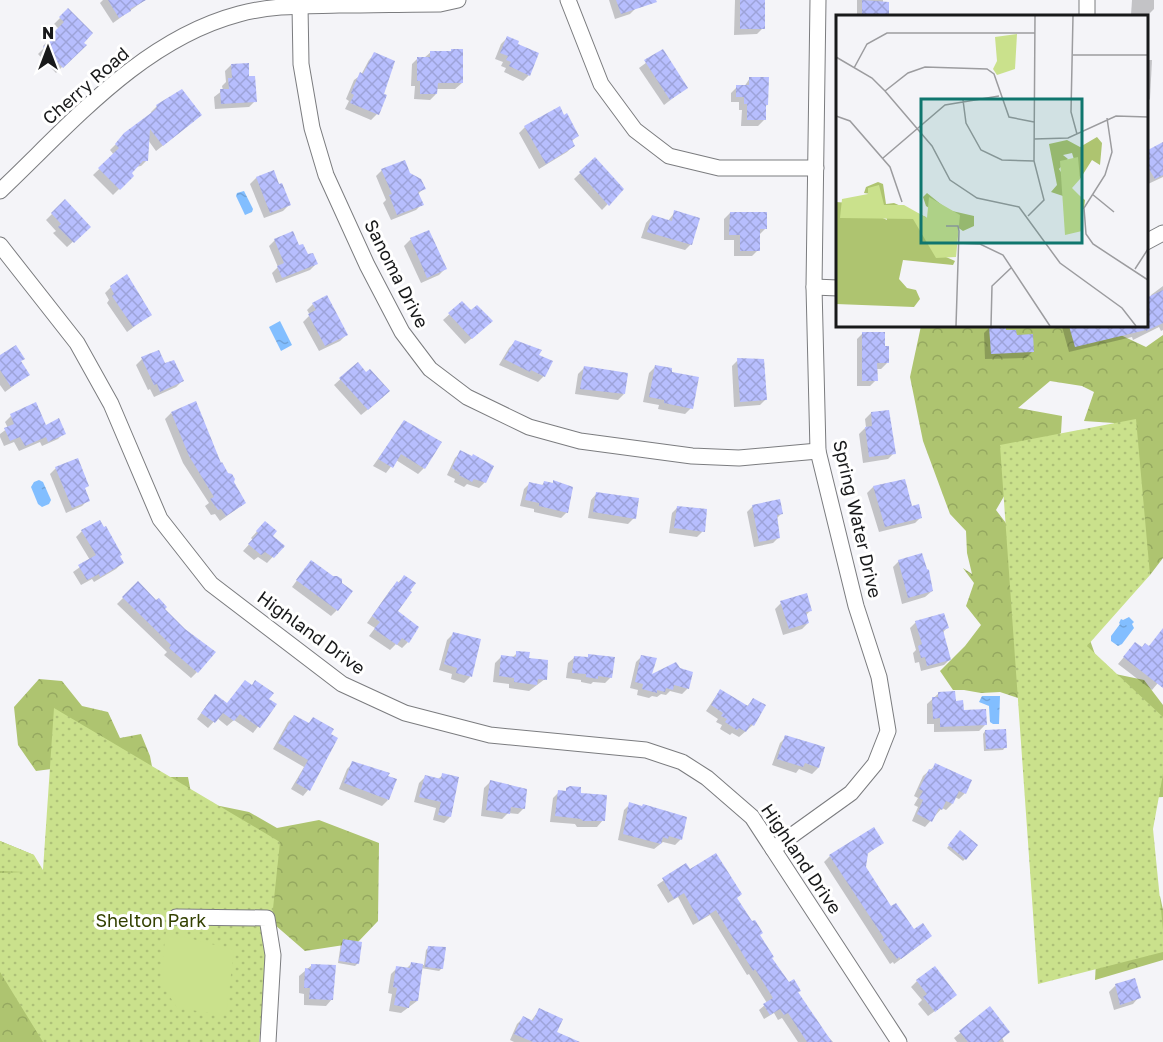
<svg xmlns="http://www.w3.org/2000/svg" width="1163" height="1042" font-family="'Golos Text',sans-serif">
	<defs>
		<pattern id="forest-crowns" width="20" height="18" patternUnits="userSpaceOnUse" patternTransform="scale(1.5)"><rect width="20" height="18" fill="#aec470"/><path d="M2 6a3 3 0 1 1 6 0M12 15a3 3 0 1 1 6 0" fill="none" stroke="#95a860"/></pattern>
		<pattern id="park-dots" width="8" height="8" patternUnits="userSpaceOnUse" patternTransform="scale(1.5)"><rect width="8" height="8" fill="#cae18c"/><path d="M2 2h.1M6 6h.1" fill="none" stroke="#adc078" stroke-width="1.8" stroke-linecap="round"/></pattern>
		<pattern id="water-ripples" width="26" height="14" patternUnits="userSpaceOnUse" patternTransform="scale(1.5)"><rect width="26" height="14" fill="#82beff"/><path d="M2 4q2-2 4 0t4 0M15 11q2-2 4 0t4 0" fill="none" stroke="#70a3da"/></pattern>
		<pattern id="building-cross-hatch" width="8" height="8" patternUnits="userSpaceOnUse" patternTransform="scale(1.5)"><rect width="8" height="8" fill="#b7befe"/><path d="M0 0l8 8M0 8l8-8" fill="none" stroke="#9da3d9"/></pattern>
	</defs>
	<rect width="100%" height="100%" fill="#f4f4f8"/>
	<!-- forest -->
	<g fill="url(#forest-crowns)">
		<polygon points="921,326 1074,326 1080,334 1110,330 1146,347 1163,335 1163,558 1150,575 1114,423 1084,421 1094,392 1082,386 1050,381 1018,408 1062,416 1061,433 1025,460 996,510 1086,629 1101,671 1144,680 1163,705 1163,797 1127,799 1024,700 1000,692 981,693 964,690 953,690 940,671 965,646 981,625 966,606 974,583 963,568 972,574 967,553 966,531 950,514 923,441 910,377"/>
		<polygon points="39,679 62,681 82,706 108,712 120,738 141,734 150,756 154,777 188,777 193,804 220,806 249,812 277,828 319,820 379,843 378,921 357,943 305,951 267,918 59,768 36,771 18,745 14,707"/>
		<polygon points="0,841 34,855 22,878 68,1042 0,1042"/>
		<polygon points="1160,896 1163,910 1163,960 1095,980 1098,928"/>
	</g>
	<!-- park -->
	<g fill="url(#park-dots)">
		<polygon points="1136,419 1150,575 1087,646 1163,717 1163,774 1153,829 1163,930 1163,952 1038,984 1000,445"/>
		<polygon points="54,708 280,842 259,1042 43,1042 0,972 0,873 25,872 0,871 0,841 34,855 43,870"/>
	</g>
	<!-- garden -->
	<polygon fill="#cae18c" points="166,932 234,950 226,1015 177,1008 160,981"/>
	<!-- water -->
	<g fill="url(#water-ripples)">
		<polygon points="244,191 253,209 252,212 245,215 236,196 237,193"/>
		<polygon points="280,321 292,345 281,351 269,327"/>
		<polygon points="39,480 43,482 51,500 49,504 42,507 38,504 31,487 34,482"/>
		<polygon points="1129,617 1134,622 1132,624 1134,628 1122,644 1118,646 1111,641 1111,636 1120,624 1119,623 1121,619 1123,620"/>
		<polygon points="982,696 1000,696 999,724 993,724 990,722 989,706 979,702"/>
	</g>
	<!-- shadow -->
	<g fill="#0003">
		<polygon points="103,0 145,0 113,23 100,3"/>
		<polygon points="609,0 633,0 636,8 630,14 615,19"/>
		<polygon points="735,0 764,0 763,28 757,34 734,35"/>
		<polygon points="857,0 883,0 883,3 887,3 888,16 857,16"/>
		<polygon points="1132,0 1154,0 1154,9 1148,15 1131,15"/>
		<polygon points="68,10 84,45 56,73 38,54 44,48 43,46 59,29 54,24"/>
		<polygon points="507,38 516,45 529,75 523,81 504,72 506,68 501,66 503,62 495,59 501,44"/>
		<polygon points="662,51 686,88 664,105 639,68"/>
		<polygon points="431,52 462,83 455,89 436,89 436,94 430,100 414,99 415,86 411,86 412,64 418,58 424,58"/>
		<polygon points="375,54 382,95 385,96 377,114 371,120 345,109 349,101 346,99 354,80 361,75 369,60"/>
		<polygon points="1146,60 1152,60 1150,99 1146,103"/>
		<polygon points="231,65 248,78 255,101 249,107 215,109 214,97 223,90 222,86 226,82 225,71"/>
		<polygon points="750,78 767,105 764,107 764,120 758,126 741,126 742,110 739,110 739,102 731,102 731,93 737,87 744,87"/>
		<polygon points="157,106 194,121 156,151 148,140 147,160 141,166 136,167 130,173 132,176 113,195 93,175 114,155 110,150 126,134 152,114 151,112"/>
		<polygon points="563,117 577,136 571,142 573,146 567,152 539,169 519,133 525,127"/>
		<polygon points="1163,144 1163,177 1148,184 1146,181 1146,153"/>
		<polygon points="595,159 622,189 602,210 574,179"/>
		<polygon points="382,170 409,175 424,188 418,194 422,204 416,210 391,220 383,203 386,200 376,176"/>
		<polygon points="273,172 289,205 283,211 264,218 250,184 256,178"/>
		<polygon points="65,201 89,227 67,247 53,233 56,231 46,220"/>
		<polygon points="675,212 691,244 685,250 641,238 646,223 652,216 668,221"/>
		<polygon points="730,213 766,228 760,234 758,250 752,256 734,256 734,240 724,240 724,219"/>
		<polygon points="428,232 445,269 439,275 421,283 404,246 410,240"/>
		<polygon points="275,240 299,247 316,264 310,270 276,283 272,273 278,267 269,246"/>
		<polygon points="1163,286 1163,330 1161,331 1159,327 1133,340 1132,337 1069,352 1062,327 1064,326 1146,326 1151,295"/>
		<polygon points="111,287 151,314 127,332 107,303 109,300 105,293"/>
		<polygon points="462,303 485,327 465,344 443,320"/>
		<polygon points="313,304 346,335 340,341 319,351 303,322 310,315 307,310"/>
		<polygon points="990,327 1015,336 1032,352 1026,358 985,359 984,333"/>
		<polygon points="863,333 884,348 887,363 881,369 876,369 876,380 870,386 857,386 857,339"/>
		<polygon points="515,342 537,356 544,376 538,382 499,365 509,348"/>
		<polygon points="0,357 19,362 28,375 5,392 0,385"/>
		<polygon points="142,359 164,365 182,381 176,387 154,397 150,389 148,390 136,365"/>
		<polygon points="738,360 766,399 760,405 734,407 732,366"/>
		<polygon points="357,364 383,397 361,415 334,385"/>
		<polygon points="655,367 691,408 685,414 658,409 659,405 643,402 649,373"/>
		<polygon points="584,368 624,394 618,400 575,394 578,374"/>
		<polygon points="171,413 220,465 245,503 220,521 215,514 211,515 205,506 209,503 183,463 165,419"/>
		<polygon points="871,413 894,453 888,459 863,463 859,434 866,427 865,419"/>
		<polygon points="11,416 45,427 64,433 58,439 42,446 40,442 19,451 14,442 4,446 0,437 0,434 8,428 5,422"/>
		<polygon points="404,422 424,468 418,474 396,460 386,473 373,466"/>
		<polygon points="461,452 485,482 479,488 467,484 464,487 454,482 455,479 447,475 455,458"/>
		<polygon points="56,468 84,489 88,500 82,506 66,513 50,474"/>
		<polygon points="904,481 911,507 921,517 915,523 879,532 867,493 873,487"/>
		<polygon points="554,482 567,512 561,518 534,512 534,509 520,506 524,489 530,483 541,486 544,483 551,484"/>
		<polygon points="597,493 634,518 628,524 588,518 591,500"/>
		<polygon points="753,506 782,513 777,518 779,537 773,543 754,547 747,512"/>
		<polygon points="678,507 703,531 697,537 669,533 672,513"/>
		<polygon points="265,523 271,536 283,546 267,563 258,557 254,560 243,551 253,540 251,538"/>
		<polygon points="82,531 119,556 122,563 116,569 94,582 92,579 81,585 73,572 90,560 76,537"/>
		<polygon points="899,561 932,591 925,597 902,604 893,567"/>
		<polygon points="306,568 340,583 337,610 331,616 292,587"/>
		<polygon points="404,577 396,612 408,642 402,648 396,644 390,650 369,636 375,628 367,623 391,589"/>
		<polygon points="138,583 163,609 197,672 191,678 164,655 167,652 117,604"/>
		<polygon points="781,603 811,610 805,616 808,623 802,629 783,635 775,609"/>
		<polygon points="916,622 947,628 942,633 950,659 944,665 921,671 919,662 915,663 913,653 916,650 910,628"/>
		<polygon points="453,634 470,677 464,683 451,679 452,674 439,670 447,640"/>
		<polygon points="1163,636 1163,677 1152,690 1118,664 1135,644 1141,648 1149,647"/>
		<polygon points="517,653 527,660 545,679 529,691 509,688 509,684 493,682 495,663 501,657 512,658"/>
		<polygon points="589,656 611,677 605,683 593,682 591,684 581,682 581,680 566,678 568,663 575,657 586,659"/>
		<polygon points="642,656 650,677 688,688 682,694 670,691 666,695 661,694 657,697 652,696 649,698 637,695 638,690 630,688 636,662"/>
		<polygon points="720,690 746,707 753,700 753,725 739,737 732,733 730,735 720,729 722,725 716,722 718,719 706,711"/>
		<polygon points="939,693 954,702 962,712 985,725 979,731 934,732 934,724 927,724 927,704"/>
		<polygon points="209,702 227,704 275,704 253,733 234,720 227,726 217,718 208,728 197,719"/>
		<polygon points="294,716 308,724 313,719 329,735 308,790 303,796 291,789 304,767 273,749 288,722"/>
		<polygon points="985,731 1005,747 1003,750 984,751 983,734"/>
		<polygon points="786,737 823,748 818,768 812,774 799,769 796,773 772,765 780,743"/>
		<polygon points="353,763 388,800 382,806 339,789 347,769"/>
		<polygon points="936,765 965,793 959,799 954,797 952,804 946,810 942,808 925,827 912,821 918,807 914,805 918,798 914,796 923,776"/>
		<polygon points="443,775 450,817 444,823 433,820 436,808 414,802 419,783 425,777 438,779"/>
		<polygon points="490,782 524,808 518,814 508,813 502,819 481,816 484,788"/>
		<polygon points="567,789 579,794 603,820 597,827 577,827 575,824 550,822 553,798 559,792 564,793"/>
		<polygon points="630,804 681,839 675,845 663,842 654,849 618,840 624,810"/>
		<polygon points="957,835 965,859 963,861 947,848"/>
		<polygon points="882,843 866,855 864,867 891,909 924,942 894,964 893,962 890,964 824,862 830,856"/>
		<polygon points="686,865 689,871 736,899 759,935 771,959 788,984 797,992 824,1032 833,1042 798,1042 782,1018 778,1020 774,1013 764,1019 759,1010 767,1003 749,974 747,975 710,915 693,925 678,897 668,903 657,885"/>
		<polygon points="343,941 358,963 355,966 338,963 341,943"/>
		<polygon points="429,947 442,968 439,971 421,968 417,1001 401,1013 389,1011 392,994 388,993 391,974 397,968 406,969 411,964 424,965 426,950"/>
		<polygon points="312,965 332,999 326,1006 304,1005 304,994 299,993 299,976"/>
		<polygon points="917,981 949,1001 928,1016 918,1004 922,1000 911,987"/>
		<polygon points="1115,986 1139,997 1133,1004 1114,1010 1109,992"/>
		<polygon points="990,1008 1004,1042 957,1042 954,1038"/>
		<polygon points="539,1010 555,1033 556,1042 514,1042 510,1040 517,1024 523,1018 531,1021"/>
	</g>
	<!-- building -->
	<g fill="url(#building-cross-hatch)">
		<polygon points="108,0 146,0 130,9 131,11 119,18"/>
		<polygon points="616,0 656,0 657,2 621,14"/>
		<rect x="740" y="0" width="25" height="29"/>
		<polygon points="862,0 889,2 889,16 862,16"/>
		<polygon points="68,8 93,33 84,43 87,45 63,68 43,47 49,41 47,39 64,22 59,17"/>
		<polygon points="507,36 519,41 518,44 539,53 530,76 509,66 511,62 506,60 508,56 500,53"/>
		<polygon points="451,49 463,49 463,83 438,83 437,94 420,94 420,81 417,81 417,57 430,57 430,51 451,51"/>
		<polygon points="663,49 688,88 670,100 644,60"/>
		<polygon points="374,52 395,61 384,94 387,95 379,115 350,103 354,95 351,93 360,72 363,74"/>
		<polygon points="249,63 249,76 255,76 257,102 221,104 220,89 229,89 228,78 232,78 231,64"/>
		<polygon points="749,77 769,77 768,105 766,105 766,120 747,120 747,104 744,104 744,97 736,97 736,85 749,85"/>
		<polygon points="182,89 202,115 163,146 150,129 148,161 143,161 132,173 134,176 120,190 98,168 119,148 115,144 124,133 155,110 157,107 156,105"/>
		<polygon points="560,106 564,115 567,113 579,136 572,140 575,146 546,164 524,126"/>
		<polygon points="1163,142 1163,175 1155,179 1146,164 1146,151"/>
		<polygon points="595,157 624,189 609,206 579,172"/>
		<polygon points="405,160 410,173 421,179 426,189 418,192 424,205 397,215 389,195 392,194 381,169"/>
		<polygon points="274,170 279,184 282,183 291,205 270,213 256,177"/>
		<polygon points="65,199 91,227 74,243 58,227 61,224 51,213"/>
		<polygon points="674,210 700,218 692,245 647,232 652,215 672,221"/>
		<polygon points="730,212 767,212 767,229 760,229 760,251 740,251 740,235 729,235"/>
		<polygon points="429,230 447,269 427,278 410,238"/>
		<polygon points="293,231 299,245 303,244 308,254 313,253 318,264 282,278 277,266 284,263 274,239"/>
		<polygon points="127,274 152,315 133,327 112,296 114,294 110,286"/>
		<polygon points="1163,290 1163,323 1146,331 1146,298"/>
		<polygon points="327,295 348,335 325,346 308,314 316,310 312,303"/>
		<polygon points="462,301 471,310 477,305 493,321 472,339 448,313"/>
		<polygon points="989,326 1006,326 1006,330 1016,330 1017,335 1033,334 1034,352 991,354"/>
		<polygon points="1069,326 1145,326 1146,330 1075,347"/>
		<polygon points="862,332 885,332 885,346 889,346 889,363 877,363 878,381 862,381"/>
		<polygon points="515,340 542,350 539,355 553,361 545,377 531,370 530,372 504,359"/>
		<polygon points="16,345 25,359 21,361 30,375 11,387 0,370 0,355"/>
		<polygon points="159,350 165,363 174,360 184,381 160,392 157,384 154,385 141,357"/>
		<polygon points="737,358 764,359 767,400 740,402"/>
		<polygon points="358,362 366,372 370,369 390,391 368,410 339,378"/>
		<polygon points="655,365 672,368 672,372 699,377 693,409 664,403 664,400 649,397"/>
		<polygon points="584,366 628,373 625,394 580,389"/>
		<polygon points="196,401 221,463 222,462 228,473 232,474 235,479 234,482 246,503 226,516 221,509 218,510 210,499 214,497 189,456 171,412"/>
		<polygon points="36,402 46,425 59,418 66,434 48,442 46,437 25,446 20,437 10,441 4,428 14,424 10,414"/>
		<polygon points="889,410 896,454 869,457 865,427 872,426 871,412"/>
		<polygon points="404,420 442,442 425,469 401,454 393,468 378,459"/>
		<polygon points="460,450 472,456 473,454 494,466 486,483 474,479 472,482 459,475 460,473 452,468"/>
		<polygon points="78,458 89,486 85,488 90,501 72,508 55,467"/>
		<polygon points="905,479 912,506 919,504 922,518 885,527 873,486"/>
		<polygon points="553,480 573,487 568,513 539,506 539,503 525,500 529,482 543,485 544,481 553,483"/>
		<polygon points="596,492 639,498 636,519 593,512"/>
		<polygon points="780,499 783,514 777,515 780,538 759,542 752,505"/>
		<polygon points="677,506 707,509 705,532 674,528"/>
		<polygon points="100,520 104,527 106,526 122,555 120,556 124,563 100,577 99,574 87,580 78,565 96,555 81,530"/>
		<polygon points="265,521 277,531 273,536 285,546 274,558 265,552 261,555 248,544 258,533 256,531"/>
		<polygon points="922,553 927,569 929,570 933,591 908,598 898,560"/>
		<polygon points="311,560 333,576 337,576 342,579 342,583 353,591 338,611 296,580"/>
		<polygon points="404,575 416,583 410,591 412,592 398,611 419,627 409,643 402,638 397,645 374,629 380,622 372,616 397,581 399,583"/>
		<polygon points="138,581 156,600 159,598 167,607 165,609 185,629 216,652 198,673 169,648 171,645 122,597"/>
		<polygon points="807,593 812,611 806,612 809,623 789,629 780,601"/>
		<polygon points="944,613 949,628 943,630 951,660 927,666 925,657 921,658 918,646 922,644 915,621"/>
		<polygon points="1163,628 1163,688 1123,657 1135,642 1142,647 1145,643 1149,646"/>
		<polygon points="453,632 481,639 472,677 456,673 457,668 444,664"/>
		<polygon points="516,651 530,652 529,658 548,660 547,680 538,679 537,685 514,682 514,678 499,676 501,655 516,657"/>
		<polygon points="588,654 615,657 612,678 598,676 598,679 586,677 586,674 572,673 574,656 588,657"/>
		<polygon points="641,655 657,658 652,674 676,662 680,668 693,672 689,689 674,685 673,690 666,688 665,692 657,690 657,693 642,689 643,684 635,682"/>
		<polygon points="245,680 252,685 255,680 274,693 269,699 277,704 260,728 240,714 234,721 223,713 215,723 201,713 215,694 227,703"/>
		<polygon points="720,689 748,706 753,698 766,705 754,726 751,724 746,732 739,728 737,730 725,722 727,719 721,716 723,713 711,705"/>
		<polygon points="955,691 956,701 963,700 964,710 986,709 987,725 940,727 940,718 933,719 932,697 938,697 938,692"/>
		<polygon points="294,715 309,723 313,717 334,729 331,734 338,738 310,791 296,783 308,760 278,743"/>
		<polygon points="1006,729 1007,748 986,749 985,730"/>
		<polygon points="785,735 825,747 819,768 805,763 803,767 777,759"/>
		<polygon points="352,761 390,773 388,776 397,779 389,800 344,783"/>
		<polygon points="935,763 972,780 966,794 959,791 953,804 946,801 942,810 939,808 932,822 917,814 923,800 919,798 923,791 919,789 929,769 932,770"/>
		<polygon points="442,773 459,777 451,817 438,815 441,802 419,797 425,775 441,779"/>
		<polygon points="490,780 527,789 525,809 511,807 510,814 486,810"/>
		<polygon points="570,786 581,787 581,793 607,795 605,821 583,821 581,819 555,816 558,790 566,791 566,788"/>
		<polygon points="629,802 642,806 643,804 687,817 682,840 669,836 668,839 663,837 661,844 623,834"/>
		<polygon points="874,827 884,843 868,853 866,867 891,906 896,903 914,929 923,923 932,936 901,959 899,957 897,959 882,939 884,938 829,855"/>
		<polygon points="960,830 978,845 966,860 948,845"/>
		<polygon points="716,853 742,894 737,898 752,921 755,920 763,933 760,935 774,957 772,958 789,982 794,979 801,991 798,992 832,1042 807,1042 788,1013 784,1015 780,1009 770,1015 763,1004 773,998 755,969 753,971 716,910 699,921 684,893 674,899 662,878 686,863 690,869"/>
		<polygon points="343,939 362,942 359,964 339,961"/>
		<polygon points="428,946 446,947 443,969 425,967"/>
		<polygon points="411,962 423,964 418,1001 410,1001 409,1008 394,1005 397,988 393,987 396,966 410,968"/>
		<polygon points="311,964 336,965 333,1000 309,999 310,988 304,988 305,968 311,969"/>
		<polygon points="935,966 957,995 935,1012 923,997 927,994 916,980"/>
		<polygon points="1135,978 1141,998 1120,1005 1115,984"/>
		<polygon points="990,1006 1010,1032 998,1042 968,1042 959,1031"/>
		<polygon points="539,1008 563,1019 557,1032 580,1042 533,1042 514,1034 523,1016 533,1021"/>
	</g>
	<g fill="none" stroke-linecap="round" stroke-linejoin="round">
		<!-- street casing -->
		<g stroke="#7b7c7f" stroke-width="17">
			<g id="street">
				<polyline points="568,0 601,84 635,130 669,156 719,168 816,168"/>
				<polyline points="300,6 301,64 312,128 326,175 367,265 402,332 430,369 467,397 529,427 580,441 692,456 739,458 818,451"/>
				<polyline points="1087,16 1087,0"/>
				<path d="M0,191c71,-67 141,-151 239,-177 33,-9 67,-8 100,-9 34,0 67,-1 101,-1l18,-4"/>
				<polyline points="1146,242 1163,233"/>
				<polyline points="0,245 77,343 111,404 160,519 211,584 342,684 405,713 490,735 646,750 682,762 707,778 752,817 899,1042"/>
				<polyline points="814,287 838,288"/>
				<polyline points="773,849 851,793 875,764 888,731 879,677 856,606 818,451 814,287 818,0"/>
				<polyline points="176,917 267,918 273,955 268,1042"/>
			</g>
		</g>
		<!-- street -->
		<use href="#street" stroke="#fff" stroke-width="15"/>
	</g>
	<g text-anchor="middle" stroke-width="6" stroke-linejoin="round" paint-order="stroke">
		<!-- street labels -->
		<g font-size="18" fill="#18191a" stroke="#fff">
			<text transform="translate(86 86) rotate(-41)" y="6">Cherry Road</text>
			<text transform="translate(396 274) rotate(63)" y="6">Sanoma Drive</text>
			<text transform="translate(857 519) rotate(77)" y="6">Spring Water Drive</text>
			<text transform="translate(311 633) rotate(36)" y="6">Highland Drive</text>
			<text transform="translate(801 859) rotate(56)" y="6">Highland Drive</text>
		</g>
		<!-- park labels -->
		<g font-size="18" fill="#334000" stroke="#fff">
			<text x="151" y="927">Shelton Park</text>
		</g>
	</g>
	<!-- overview -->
	<g transform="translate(836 15)">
		<rect width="312" height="312" fill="#f4f4f8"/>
		<path d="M261,122l5,6 -2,22 -8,-5 -12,19 -8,-26 -9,2 5,4 -9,10 15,23 11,8 -1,9 -7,1 -14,-14 -12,-4 6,-7 -8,-41 18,-4 13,7zM42,167l5,2 3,20 8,-1 32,14 20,40 9,4 -2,4 -50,-5 -4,19 8,9 9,2 4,9 -6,8 -78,-3v-102l14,1 37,17 -2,-12 -14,-14 -7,-1 2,-6zM91,178l21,17 26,6v10l-11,5 -37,-25 -3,-9z" fill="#aec470"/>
		<path d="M181,19l-2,35 -18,6 -4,-6 4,-8 -2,-24zM242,142l2,22 -8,9 11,11 -1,32 -17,4 -5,-74zM43,170l5,20h20l23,13 2,-21 31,18 -4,42 -20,1 -23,-39 -73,-1 2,-19 26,-5v-6z" fill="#cae18c"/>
		<path fill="none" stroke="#9c9c9f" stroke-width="1.5" d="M237,1l-2,96 6,22M237,40h75M0,42l36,21 13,13 47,55 18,34 27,18 42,9 41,56 62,45 14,18M18,53l13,-24 20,-11h148M49,76l23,-18 17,-6 62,2 7,5 15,43 25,5M127,85l3,23 15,27 21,10 32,1M0,101l14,5 40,46 12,35M271,103l5,34 -7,23 -21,33 2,26 7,10 55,36M198,124l34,-1 48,-22 32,1M47,143l62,-53 54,-9M256,179l22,18M192,201l16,-16 -10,-39 1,-145M110,211h12l1,5 -3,95M122,228l22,1 23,11 47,71M299,254l13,-20M155,311l1,-40 19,-18"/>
		<path fill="#0f766e" fill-opacity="0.15" stroke="#0f766e" stroke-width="3" d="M85,84h161v144h-161z"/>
		<rect width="312" height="312" fill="none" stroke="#18191a" stroke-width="3"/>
	</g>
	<!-- north arrow -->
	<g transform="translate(48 48)" stroke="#ffffff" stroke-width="4.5" paint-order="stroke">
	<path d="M0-4.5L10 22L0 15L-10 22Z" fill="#18191a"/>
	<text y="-9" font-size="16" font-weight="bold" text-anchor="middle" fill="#18191a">N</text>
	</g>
</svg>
